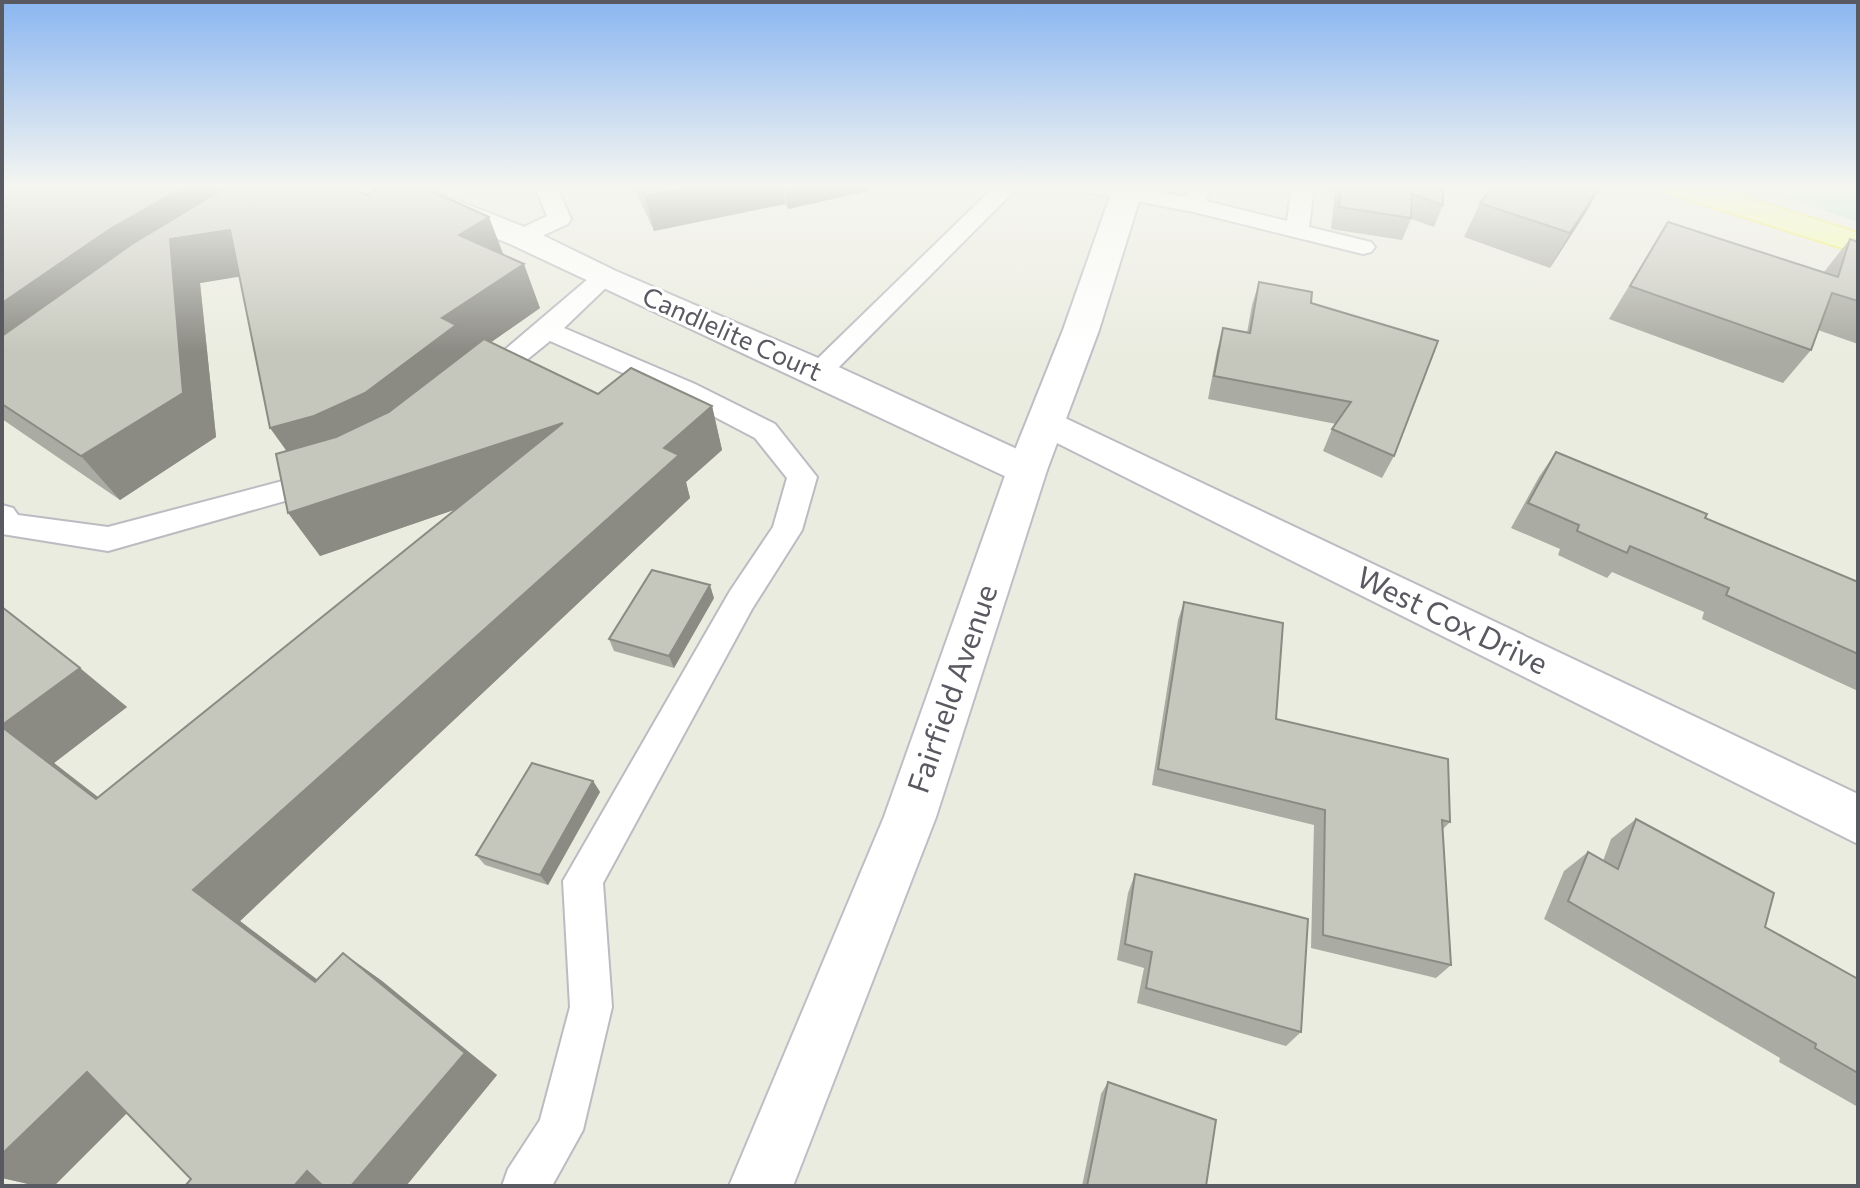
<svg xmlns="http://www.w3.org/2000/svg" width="1860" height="1188" font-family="Commissioner,sans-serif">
	<rect width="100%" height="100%" fill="#ebece0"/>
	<!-- green -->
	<polygon fill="#bce4c7" points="1747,185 1858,185 1858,222"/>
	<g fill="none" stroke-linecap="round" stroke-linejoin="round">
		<!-- lane casing -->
		<g stroke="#bbbbc2" stroke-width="4">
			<g id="lane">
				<polygon points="534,185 556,185 571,219 568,224 529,242 513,242 509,237 513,232 547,216"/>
				<polygon points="996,185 1020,185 828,378 819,381 810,378 806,372 810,366"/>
				<polygon points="1077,185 1125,185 1186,197 1190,185 1212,185 1206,201 1287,221 1292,185 1314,185 1309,227 1371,242 1375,247 1371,252 1363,254 1194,212 1088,192"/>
				<polygon points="604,271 613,273 616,278 564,328 695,384 775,424 817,477 802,530 752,609 603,883 612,1007 583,1130 552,1186 502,1186 508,1169 540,1120 570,1007 563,881 730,591 773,527 787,478 755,438 675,396 550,341 493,387 484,390 475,387 471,381 475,375 595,273"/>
				<polygon points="324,470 334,473 339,480 334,487 108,551 2,534 2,505 13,508 18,515 108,527"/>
			</g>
		</g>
		<!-- street casing -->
		<g stroke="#bbbbc2" stroke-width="4">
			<g id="street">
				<polygon points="375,185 418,185 532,230 616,271 832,364 1041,460 1047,470 1041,480 1027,484 1013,480 510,244 379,191"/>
				<polygon points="1046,409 1858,794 1858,844 1033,431 1027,422 1033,413"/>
			</g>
		</g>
		<!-- secondary casing -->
		<g stroke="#bdbec6" stroke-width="4">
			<polygon id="secondary" points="1114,185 1144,185 1099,330 1047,470 936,817 793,1186 729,1186 884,817 1007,470 1063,330"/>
		</g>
		<!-- primary casing -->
		<g stroke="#f0ef55" stroke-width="4">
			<polygon id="primary" points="1658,185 1705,185 1858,233 1858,253 1662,191"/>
		</g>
		<!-- lane -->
		<use href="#lane" fill="#fff" fill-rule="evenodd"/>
		<!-- street -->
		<use href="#street" fill="#fff" fill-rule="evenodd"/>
		<!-- secondary -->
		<use href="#secondary" fill="#fff" fill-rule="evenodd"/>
		<!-- primary -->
		<use href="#primary" fill="#f3fea2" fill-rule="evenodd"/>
	</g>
	<!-- wall -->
	<g fill="#aaaba2">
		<polygon points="2,185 504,255 540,308 491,342 598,394 712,406 722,450 686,482 690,498 240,921 317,980 343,953 382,981 497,1075 406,1186 185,1186 191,1179 127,1113 54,1186 37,1186 2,1178 2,607 127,707 54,763 98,798 456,509 320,556 286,451 239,276 200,283 216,437 120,500 2,419"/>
		<polygon points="633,185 868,185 868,191 788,209 785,204 654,231"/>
		<polygon points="1321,185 1443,185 1443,205 1434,227 1411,219 1402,240 1331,229 1335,192"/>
		<polygon points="1480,203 1588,209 1550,268 1464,237"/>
		<polygon points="1668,222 1824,272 1850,239 1858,242 1858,344 1818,330 1811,350 1783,383 1609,319"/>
		<polygon points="1259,282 1311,303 1394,456 1382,478 1323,451 1332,429 1336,424 1208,399 1217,351 1223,328 1247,333 1252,305"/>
		<polygon points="1556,452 1705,518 1858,582 1858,691 1702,619 1704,612 1612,572 1607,578 1558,555 1560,549 1511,528 1539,477"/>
		<polygon points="714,598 674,668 614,651 609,639"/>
		<polygon points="1184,602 1276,719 1450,822 1443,829 1451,965 1436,978 1311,948 1314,825 1152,785 1178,620"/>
		<polygon points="593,781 600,792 548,885 485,865 476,855"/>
		<polygon points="1636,819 1765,927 1858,979 1858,1107 1779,1062 1780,1058 1544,919 1564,871 1588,852 1603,861 1611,839"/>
		<polygon points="1135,874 1301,1032 1286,1046 1137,1003 1144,968 1117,960 1128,893"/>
		<polygon points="1108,1082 1206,1186 1082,1186 1101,1094"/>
	</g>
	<!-- shaded-wall -->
	<g fill="#8b8b84">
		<polygon points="187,185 250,185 230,230 256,274 200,283 216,437 120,500 81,456 2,375 2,303 110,229"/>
		<polygon points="702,185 783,185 785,204 654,231 645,196"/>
		<polygon points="785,185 868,185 868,191 788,209"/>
		<polygon points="1601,185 1588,209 1550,268 1570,233"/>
		<polygon points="489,217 506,261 459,235"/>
		<polygon points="524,264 540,308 470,357 301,471 270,428 442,318"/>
		<polygon points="712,406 722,450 686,482 690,498 240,921 356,1009 315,982 193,890 664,448"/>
		<polygon points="563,423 579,467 320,556 288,513"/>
		<polygon points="710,585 714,598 674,668 669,656"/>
		<polygon points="80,668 127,707 54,763 146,834 96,799 2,727 2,725"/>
		<polygon points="593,781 600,792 548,885 540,875"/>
		<polygon points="343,953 382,981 497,1075 406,1186 294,1186"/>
		<polygon points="87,1072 146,1094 54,1186 37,1186 2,1178 2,1154"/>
	</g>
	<!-- building -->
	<g fill="#c6c7bc" stroke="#8b8b84" stroke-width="2">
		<polygon points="2,185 187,185 110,229 2,303"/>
		<polygon points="230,185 344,185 367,195 385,185 418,185 489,217 459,235 524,264 442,318 456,325 365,393 314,416 270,428 230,230 170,239 183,393 81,456 2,404 2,336 132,244"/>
		<polygon points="640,185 702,185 645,196"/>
		<polygon points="1341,185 1443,185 1443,205 1412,194 1411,218 1339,207"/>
		<polygon points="1494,185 1601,185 1570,233 1480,203"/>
		<polygon points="1668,222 1838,277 1850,239 1858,242 1858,301 1832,293 1811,350 1630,286"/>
		<polygon points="1259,282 1312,292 1311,303 1438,341 1394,456 1332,429 1351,402 1214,376 1223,328 1250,333"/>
		<polygon points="484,339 598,394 631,368 712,406 664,448 679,455 193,890 315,982 343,953 465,1053 351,1186 323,1186 307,1171 294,1186 185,1186 191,1179 87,1072 2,1154 2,727 96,799 563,423 288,513 276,454 336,437 389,412"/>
		<polygon points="1556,452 1707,514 1705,518 1858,582 1858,654 1726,595 1729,588 1630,546 1627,553 1577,531 1579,525 1528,503"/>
		<polygon points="652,570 710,585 669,656 609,639"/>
		<polygon points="1184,602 1283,623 1276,719 1448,759 1450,822 1442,820 1451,965 1323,935 1325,810 1158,769"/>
		<polygon points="2,607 80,668 2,725"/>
		<polygon points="532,763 593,781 540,875 476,855"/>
		<polygon points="1636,819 1774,893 1765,927 1858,979 1858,1073 1815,1048 1816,1044 1568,901 1588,852 1618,869"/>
		<polygon points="1135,874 1308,919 1301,1032 1146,988 1152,952 1125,944"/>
		<polygon points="1108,1082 1216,1120 1206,1186 1087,1186"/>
	</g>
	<!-- sky -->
	<linearGradient id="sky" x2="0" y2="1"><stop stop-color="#8ab6f1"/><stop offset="0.53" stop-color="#f6f6f1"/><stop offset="1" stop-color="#f6f6f1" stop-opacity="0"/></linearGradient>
	<rect width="1860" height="352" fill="url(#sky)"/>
	<g text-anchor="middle" stroke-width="6" stroke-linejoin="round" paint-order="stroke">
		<!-- far-street labels -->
		<g font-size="26" fill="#595a61" stroke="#fff">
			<text transform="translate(732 334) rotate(24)" y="9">Candlelite Court</text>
		</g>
		<!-- street labels -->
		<g font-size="30" fill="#595a61" stroke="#fff">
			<text transform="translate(1452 621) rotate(26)" y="10">West Cox Drive</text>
			<text transform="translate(953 689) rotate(-71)" y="10">Fairfield Avenue</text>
		</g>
	</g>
	<!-- border -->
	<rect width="1860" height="1188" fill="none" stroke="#595a61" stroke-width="8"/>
</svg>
